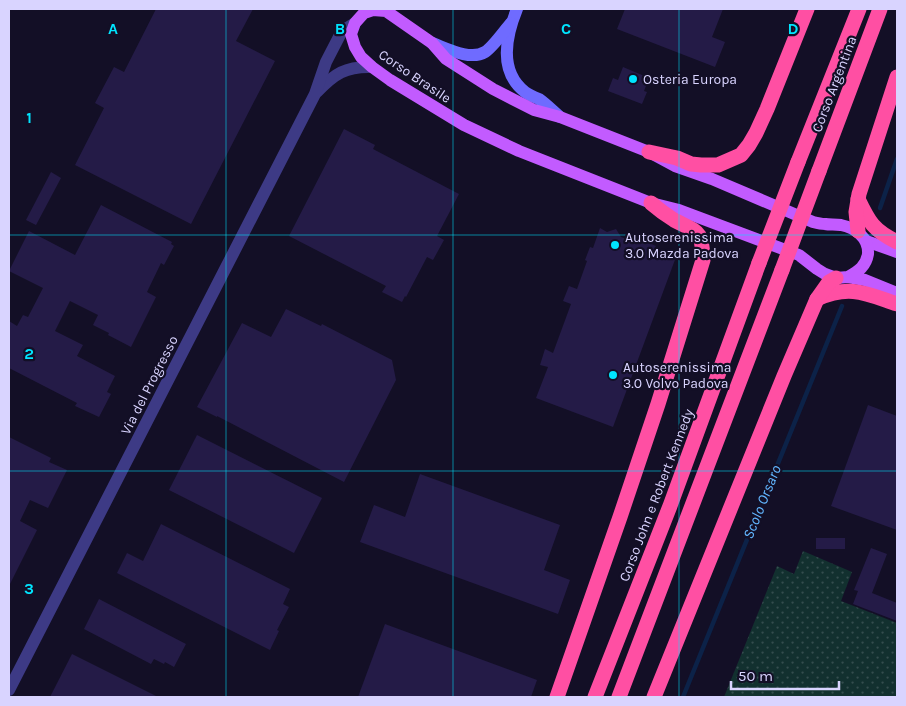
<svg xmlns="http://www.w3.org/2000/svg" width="906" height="706" font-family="Karla,sans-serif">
	<defs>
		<pattern id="grass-dots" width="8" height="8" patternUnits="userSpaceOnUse" patternTransform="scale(1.25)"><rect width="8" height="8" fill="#12302f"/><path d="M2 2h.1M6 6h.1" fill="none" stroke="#344d4e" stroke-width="1.8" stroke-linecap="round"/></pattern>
	</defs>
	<rect width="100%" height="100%" fill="#130f26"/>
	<!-- grass -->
	<polygon fill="url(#grass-dots)" points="803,551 852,572 841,601 897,623 897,697 724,697 777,566 794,574"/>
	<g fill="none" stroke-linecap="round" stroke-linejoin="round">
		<!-- stream -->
		<g stroke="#0c2248" stroke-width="4.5">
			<polyline points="880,208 897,159"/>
			<polyline points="683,697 842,306"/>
		</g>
	</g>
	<!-- building -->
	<g fill="#241b47">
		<polygon points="156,9 253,9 236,41 275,61 191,224 75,165 104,108 95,103 114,67 124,72"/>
		<polygon points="625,9 723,9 712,37 725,42 715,67 617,29"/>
		<polygon points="623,67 649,78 644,91 647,92 642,104 608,91 613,78 618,80"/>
		<polygon points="344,129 375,145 373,149 459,194 437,236 444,240 433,260 427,257 406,297 405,296 402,302 382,292 386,286 289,236"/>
		<polygon points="51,172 61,178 36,225 26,220"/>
		<polygon points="101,205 172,242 171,244 174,246 164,265 161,263 147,292 156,297 131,347 108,335 109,333 93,325 98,315 70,301 55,331 83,345 77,356 115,376 107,392 111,394 99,417 75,406 77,403 9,368 9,321 17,326 23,315 28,317 43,288 9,271 29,231 75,255"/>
		<polygon points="600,228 607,232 616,229 621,237 641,244 642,240 656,246 654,249 676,257 613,427 536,398 548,367 540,365 545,349 553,353 571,304 563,301 569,286 577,289 587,261 585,260 590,247 593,248"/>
		<polygon points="286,309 321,326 322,324 392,360 396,380 344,482 217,416 217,417 197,407 242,323 271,337"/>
		<polygon points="868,405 897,416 897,530 831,506"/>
		<polygon points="197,435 322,498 294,553 169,490"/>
		<polygon points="9,437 51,458 49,462 67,470 48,508 30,500 20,521 37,530 9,586"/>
		<polygon points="420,474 560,525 544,570 570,580 558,614 360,542 374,505 405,517"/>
		<polygon points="161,524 290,589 283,604 289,607 277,630 279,631 270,650 117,573 127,553 143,561"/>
		<rect x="816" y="538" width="29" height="11"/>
		<polygon points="871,548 887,554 872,593 897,603 897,621 853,604 858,591 854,590"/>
		<polygon points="99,599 186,644 174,667 165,662 164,664 154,659 151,664 84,629"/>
		<polygon points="385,624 537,680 531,697 358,697"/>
		<polygon points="72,654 158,697 50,697"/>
	</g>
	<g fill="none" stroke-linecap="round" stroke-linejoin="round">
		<!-- street -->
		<g stroke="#3d3a85" stroke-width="12">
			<path d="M317,92c17,-18 29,-26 55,-25"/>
			<polyline points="9,690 315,94 326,62 342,31 355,23"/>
		</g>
		<!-- secondary -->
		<g stroke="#6f6bff" stroke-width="12">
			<path d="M517,9c-11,27 -19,62 8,83 4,3 9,5 14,7 7,5 14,12 21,18"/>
			<path d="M432,43c14,5 38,18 53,9 8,-5 19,-21 26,-29"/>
		</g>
		<!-- primary -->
		<g stroke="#c25bff" stroke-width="12">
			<polyline points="866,241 897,252"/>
			<path d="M848,277c11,-6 18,-11 20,-23 1,-17 -13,-26 -27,-29 -6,-1 -11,0 -16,-1 -4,0 -8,-1 -12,-2l-101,-43 -37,-13 -26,-14 -89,-35 -26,-7 -41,-21 -47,-30 -14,-16 -46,-32 -13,-1 -9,3 -9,10 -4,11 4,13 6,10 11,10 18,13 74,45 55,26 132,52 28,7 120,45 18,14 8,5 11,4 12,-1 17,3 32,13"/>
		</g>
		<!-- highway -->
		<g stroke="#ff4fa3" stroke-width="15">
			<polyline points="649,152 677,158 691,164 701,165 718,165 741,155 749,145 756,133 767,109 807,9"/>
			<polyline points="798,162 859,9"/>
			<polyline points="819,171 880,9"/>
			<path d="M858,199c11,23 15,31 39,43"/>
			<polyline points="858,231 856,212 859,194 897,77"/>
			<path d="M817,299c33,-15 50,-5 80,5"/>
			<path d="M557,697l63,-180 38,-113 45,-144c-1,-31 -4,-27 -29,-40 -8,-5 -16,-11 -23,-17"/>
			<polyline points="595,697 670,506 759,263"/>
			<polyline points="619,697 782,270"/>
			<polyline points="654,697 784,376 817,299 829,282 836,278"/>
		</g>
		<!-- highway-bridge -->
		<g stroke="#ff4fa3" stroke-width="15">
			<polyline points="759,263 798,162"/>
			<polyline points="782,270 819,171"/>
		</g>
	</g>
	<!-- grid -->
	<path fill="none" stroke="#00e5ff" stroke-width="1" stroke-opacity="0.55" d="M226,9v688M453,9v688M679,9v688M9,235h888M9,471h888"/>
	<!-- markers -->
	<g fill="#00e5ff" stroke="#130f26" stroke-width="2">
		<circle cx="633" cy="79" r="5"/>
		<circle cx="615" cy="245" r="5"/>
		<circle cx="613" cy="375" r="5"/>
	</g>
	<g text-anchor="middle" stroke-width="4.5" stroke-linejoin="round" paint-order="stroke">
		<!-- street labels -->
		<g font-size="14" fill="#d9d4ff" stroke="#130f26">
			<text transform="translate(415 76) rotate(34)" y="5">Corso Brasile</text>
			<text transform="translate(834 84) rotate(-69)" y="5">Corso Argentina</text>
			<text transform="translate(149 385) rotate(-63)" y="5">Via del Progresso</text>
			<text transform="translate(656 495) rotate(-69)" y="5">Corso John e Robert Kennedy</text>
		</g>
		<!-- poi labels -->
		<g font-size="14" fill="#d9d4ff" stroke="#130f26" text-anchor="start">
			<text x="643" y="84">Osteria Europa</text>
			<text x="625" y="242">Autoserenissima<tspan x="625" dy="16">3.0 Mazda Padova</tspan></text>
			<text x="623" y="372">Autoserenissima<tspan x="623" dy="16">3.0 Volvo Padova</tspan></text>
		</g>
		<!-- water labels -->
		<g font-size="15" font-style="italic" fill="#62b6ff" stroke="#130f26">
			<text transform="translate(762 502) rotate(-68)" y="5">Scolo Orsaro</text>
		</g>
	</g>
	<g font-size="16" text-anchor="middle" font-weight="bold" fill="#00e5ff" stroke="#130f26" stroke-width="4.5" stroke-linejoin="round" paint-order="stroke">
		<text x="113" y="34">A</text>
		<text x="340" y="34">B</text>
		<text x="566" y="34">C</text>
		<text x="793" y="34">D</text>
		<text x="29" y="123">1</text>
		<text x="29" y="359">2</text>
		<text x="29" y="594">3</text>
	</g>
	<!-- border -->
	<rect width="906" height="706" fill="none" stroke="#d9d4ff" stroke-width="20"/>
	<!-- scale -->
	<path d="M731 681v8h108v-8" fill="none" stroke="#d9d4ff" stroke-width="2.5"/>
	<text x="738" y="681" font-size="15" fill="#d9d4ff" stroke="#130f26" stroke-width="4" paint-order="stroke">50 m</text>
</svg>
